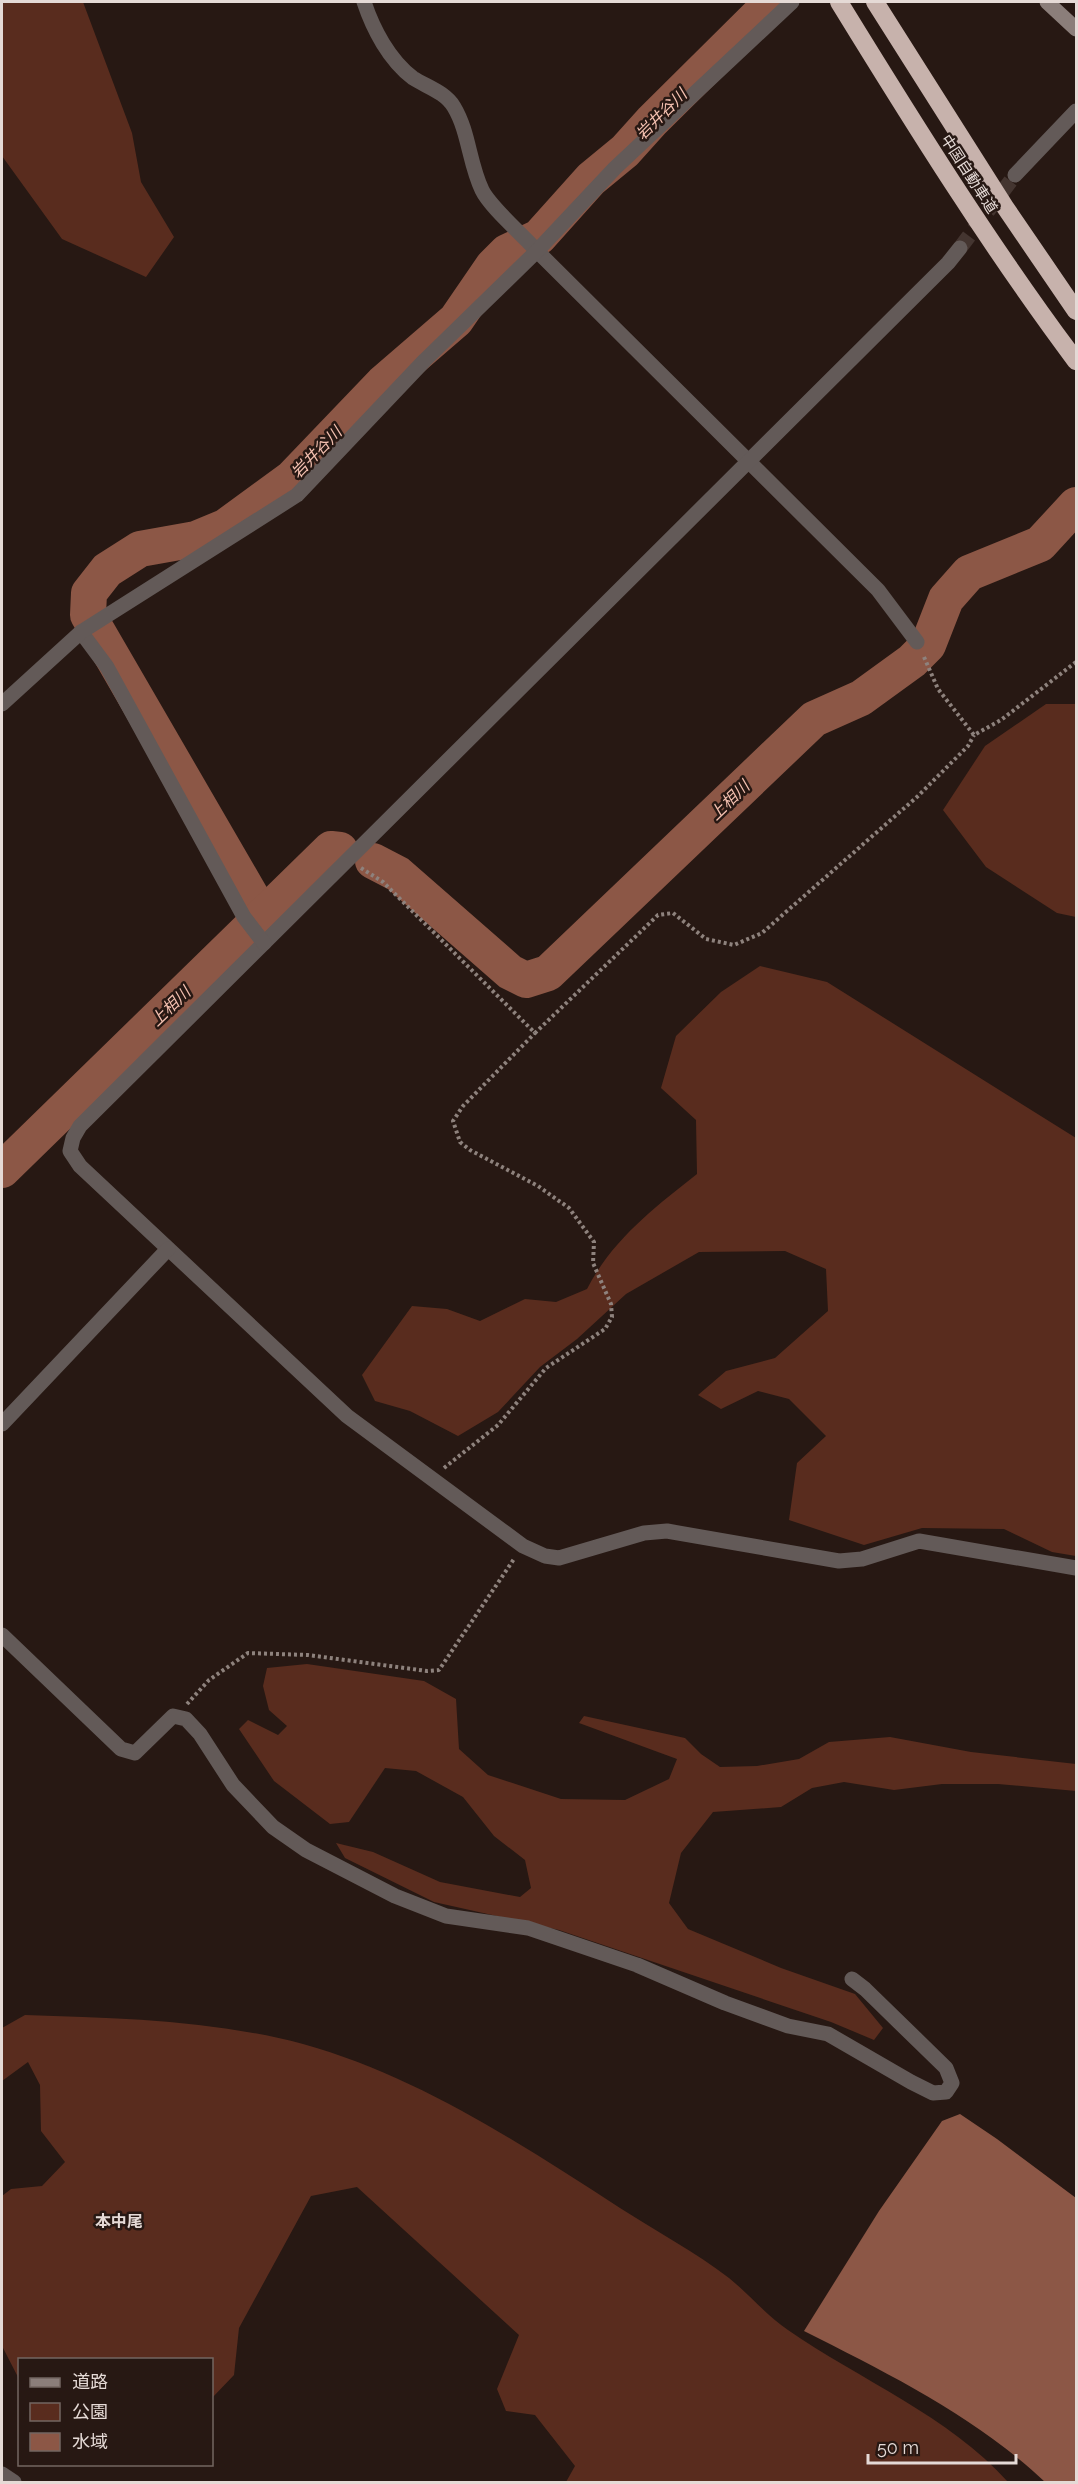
<svg xmlns="http://www.w3.org/2000/svg" width="1078" height="2484" font-family="Raleway,'Noto Sans JP',sans-serif">
	<rect width="100%" height="100%" fill="#271813"/>
	<!-- green -->
	<g fill="#592c1e">
		<polygon points="2,2 83,2 132,133 141,182 174,237 146,277 62,239 2,156"/>
		<polygon points="1046,704 1076,704 1076,917 1057,913 986,867 943,810 985,746"/>
		<path d="M760,966l67,16 249,156v418l-24,-4 -48,-23 -82,-1 -58,17 -75,-25 8,-57 29,-27 -37,-37 -31,-8 -37,18 -23,-14 28,-24 49,-13 53,-47 -2,-42 -41,-18 -86,1 -73,42 -49,45 -37,28 -42,45 -40,24 -48,-25 -35,-10 -13,-26 50,-69 35,3 33,12 45,-22 31,3 31,-13c25,-49 68,-82 110,-115l-1,-54 -35,-32 15,-52 45,-44z"/>
		<polygon points="307,1664 424,1681 456,1699 459,1749 488,1775 561,1799 625,1800 669,1779 677,1759 579,1723 584,1716 685,1738 701,1754 720,1767 757,1766 799,1759 829,1742 890,1737 971,1752 1076,1764 1076,1791 998,1784 942,1784 894,1790 844,1782 812,1788 781,1807 713,1812 681,1853 669,1903 688,1929 781,1968 855,1994 883,2028 874,2040 831,2022 559,1930 434,1902 345,1858 336,1843 373,1852 440,1882 520,1897 531,1888 525,1860 494,1836 463,1797 416,1771 385,1768 349,1822 330,1824 274,1781 239,1729 248,1720 278,1735 287,1726 269,1710 263,1686 267,1668"/>
		<path d="M25,2015c93,3 187,5 278,29 115,32 218,100 317,164 36,23 75,44 109,70 20,16 37,37 59,52 72,50 161,86 220,152h-442l9,-16 -40,-51 -29,-4 -9,-22 22,-54 -162,-148 -46,9 -72,132 -5,47 -22,23v-38h-192l-1,19 -17,-33v-150l9,-7 31,-3 23,-24 -24,-31 -1,-46 -12,-23 -26,19v-53z"/>
	</g>
	<!-- water -->
	<path fill="#8c5746" d="M960,2114l37,25 79,59v284h-31c-70,-66 -156,-108 -241,-151l75,-120 63,-90z"/>
	<g fill="none" stroke-linecap="round" stroke-linejoin="round">
		<!-- river -->
		<g stroke="#8c5746" stroke-width="36">
			<polyline points="373,861 398,874 510,972 526,980 548,973 814,719 861,698 912,661 928,645 946,599 969,573 1040,544 1076,505"/>
			<polyline points="262,915 88,615 89,593 107,570 140,549 196,539 225,527 292,478 383,383 456,320 493,266 507,252 539,237 591,179 625,151 652,121 772,2"/>
			<polyline points="2,1170 331,849 340,850"/>
		</g>
		<!-- street-tunnel -->
		<polyline stroke="#443530" stroke-width="15" stroke-dasharray="15 8" stroke-linecap="butt" points="960,248 1015,175"/>
		<!-- path -->
		<g stroke="#8e827d" stroke-width="4" stroke-dasharray="3 3" stroke-linecap="butt">
			<polyline points="924,657 938,689 974,735 1001,720 1076,662"/>
			<polyline points="361,868 383,882 535,1033 658,915 673,913 706,939 734,945 762,933 918,796 968,746 974,735"/>
			<polyline points="444,1468 498,1425 546,1368 605,1329 612,1317 611,1304 593,1263 594,1242 569,1208 538,1186 470,1150 460,1142 453,1121 463,1106 535,1033"/>
			<polyline points="187,1704 209,1680 248,1653 308,1655 427,1671 439,1670 514,1559"/>
		</g>
		<!-- street -->
		<g stroke="#635a58" stroke-width="15">
			<path d="M364,2c9,27 25,58 49,76 14,9 32,14 41,29 15,25 15,56 28,83 8,17 41,45 55,61l341,339 39,52"/>
			<polyline points="1015,175 1076,111"/>
			<polyline points="960,248 948,263 80,1126 73,1138 70,1151 80,1166 347,1416 523,1546 545,1556 559,1558 644,1533 667,1531 839,1561 862,1559 919,1541 1076,1568"/>
			<polyline points="81,632 107,667 244,917 264,943"/>
			<polyline points="2,704 81,632 297,495 425,360 537,251 615,168 792,2"/>
			<polyline points="2,1424 168,1249"/>
			<polyline points="2,1635 121,1749 135,1753 173,1716 186,1719 200,1734 233,1785 273,1827 306,1850 395,1896 446,1916 528,1928 637,1965 725,2003 788,2026 828,2034 911,2082 933,2093 946,2092 952,2083 946,2068 865,1989 852,1979"/>
			<polyline points="2,2474 14,2482"/>
		</g>
		<!-- secondary -->
		<polyline stroke="#8b7e7a" stroke-width="15" points="1047,2 1076,29"/>
		<!-- highway -->
		<g stroke="#c7b2ac" stroke-width="18">
			<path d="M839,2c75,122 151,244 237,359"/>
			<polyline points="875,2 1005,207 1076,311"/>
		</g>
	</g>
	<g text-anchor="middle" stroke-width="5" stroke-linejoin="round" paint-order="stroke">
		<!-- street labels -->
		<g font-size="15" fill="#e5dad6" stroke="#271813">
			<text transform="translate(969 174) rotate(57)" y="5">中国自動車道</text>
		</g>
		<!-- water labels -->
		<g font-size="16" font-style="italic" fill="#f4c0b0" stroke="#271813">
			<text transform="translate(661 114) rotate(-45)" y="6">岩井谷川</text>
			<text transform="translate(316 452) rotate(-46)" y="6">岩井谷川</text>
			<text transform="translate(729 800) rotate(-44)" y="6">上相川</text>
			<text transform="translate(170 1006) rotate(-44)" y="6">上相川</text>
		</g>
		<!-- neighbourhood labels -->
		<g font-size="16" font-weight="bold" fill="#e5dad6" stroke="#271813">
			<text x="119" y="2227">本中尾</text>
		</g>
	</g>
	<!-- border -->
	<rect width="1078" height="2484" fill="none" stroke="#e5dad6" stroke-width="6"/>
	<!-- legend -->
	<rect x="18" y="2358" width="195" height="108" fill="#271813" stroke="#736661" stroke-width="1.5"/>
	<rect x="30" y="2378" width="30" height="9" fill="#8b7e7a" stroke="#736661" stroke-width="1.5"/>
	<text x="72" y="2388" font-size="18" fill="#e5dad6">道路</text>
	<rect x="30" y="2403" width="30" height="18" fill="#592c1e" stroke="#736661" stroke-width="1.5"/>
	<text x="72" y="2418" font-size="18" fill="#e5dad6">公園</text>
	<rect x="30" y="2433" width="30" height="18" fill="#8c5746" stroke="#736661" stroke-width="1.5"/>
	<text x="72" y="2448" font-size="18" fill="#e5dad6">水域</text>
	<!-- scale -->
	<path d="M868 2454v9h148v-9" fill="none" stroke="#e5dad6" stroke-width="3"/>
	<text x="877" y="2454" font-size="18" fill="#e5dad6" stroke="#271813" stroke-width="4.5" paint-order="stroke">50 m</text>
</svg>
